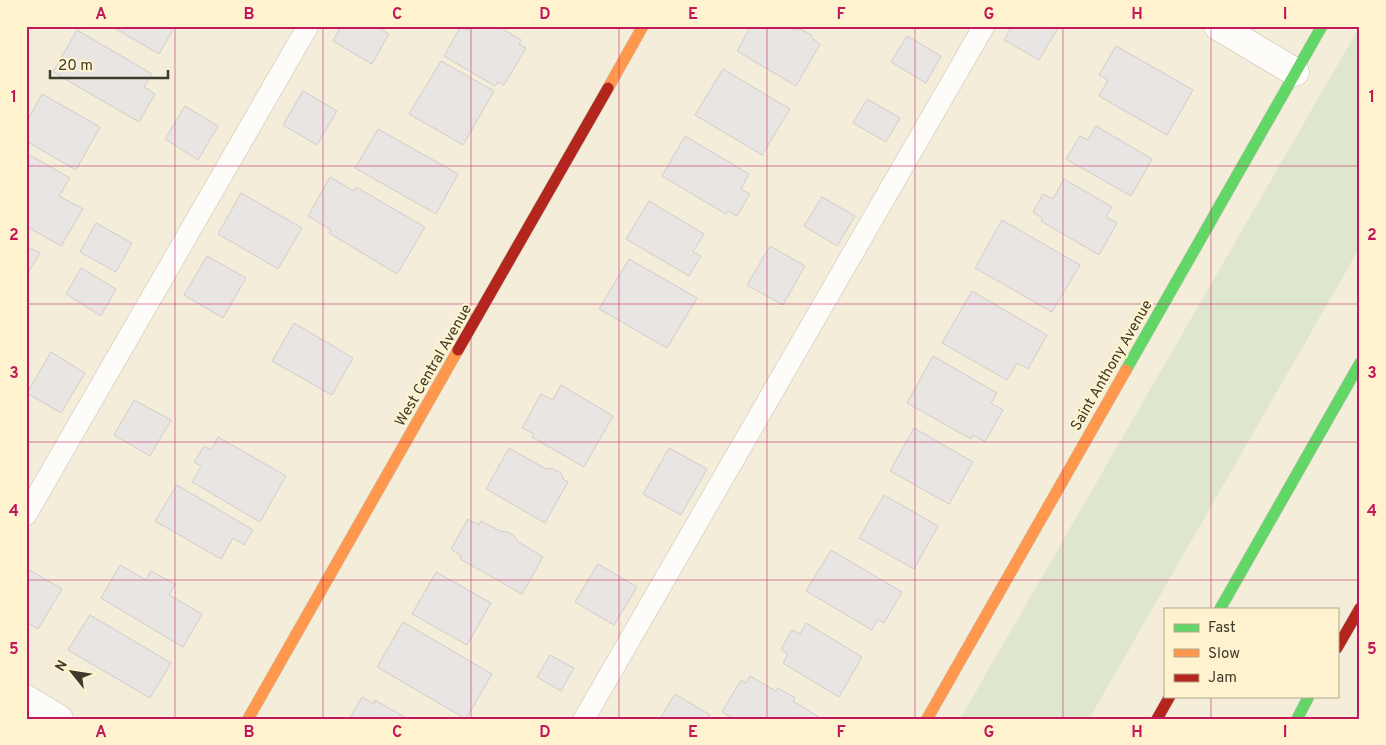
<svg xmlns="http://www.w3.org/2000/svg" width="1386" height="745" font-family="Overpass,sans-serif">
	<rect width="100%" height="100%" fill="#f3edd9"/>
	<!-- green -->
	<polygon fill="#dee6cd" points="1360,26 1360,247 1089,719 960,719"/>
	<!-- building -->
	<g fill="#e9e5e3" stroke="#d0cdcb">
		<polygon points="111,26 175,26 159,54"/>
		<polygon points="341,26 375,26 389,34 372,64 333,41"/>
		<polygon points="461,26 468,30 470,26 498,26 521,40 519,44 526,48 504,85 498,82 495,86 444,56"/>
		<polygon points="751,26 789,26 795,30 802,30 811,35 813,39 820,44 796,86 737,51"/>
		<polygon points="1012,26 1054,26 1058,28 1039,60 1004,40"/>
		<polygon points="77,30 152,74 144,87 155,94 139,122 53,72"/>
		<polygon points="907,36 941,56 926,83 891,62"/>
		<polygon points="1116,46 1193,90 1167,135 1099,96 1108,80 1099,75"/>
		<polygon points="441,61 494,91 463,145 409,114"/>
		<polygon points="723,69 790,109 762,155 695,115"/>
		<polygon points="303,91 337,111 317,145 283,125"/>
		<polygon points="42,94 100,127 76,170 26,141 26,123"/>
		<polygon points="867,99 900,118 886,142 853,123"/>
		<polygon points="185,106 218,126 198,160 165,139"/>
		<polygon points="1096,126 1152,159 1131,196 1066,159 1080,136 1088,140"/>
		<polygon points="378,129 458,174 436,214 355,168"/>
		<polygon points="685,136 749,174 741,189 750,194 737,216 728,211 726,214 662,176"/>
		<polygon points="26,153 70,178 59,196 83,209 61,246 26,226"/>
		<polygon points="330,177 354,191 356,187 425,227 397,274 329,233 331,230 308,216"/>
		<polygon points="1064,179 1112,207 1106,217 1117,223 1099,255 1041,221 1042,218 1033,212 1043,194 1053,199"/>
		<polygon points="241,193 302,228 278,269 218,234"/>
		<polygon points="822,197 855,216 837,246 804,226"/>
		<polygon points="649,201 704,234 693,252 701,256 689,276 626,239"/>
		<polygon points="1002,220 1080,265 1052,312 975,268"/>
		<polygon points="96,223 132,243 116,272 80,252"/>
		<polygon points="26,246 40,253 26,276"/>
		<polygon points="770,246 805,266 783,305 747,285"/>
		<polygon points="207,256 246,278 223,318 184,295"/>
		<polygon points="629,259 697,298 667,348 599,309"/>
		<polygon points="81,268 116,289 101,316 66,294"/>
		<polygon points="972,291 1047,335 1028,369 1017,363 1007,380 942,343"/>
		<polygon points="294,323 353,358 332,395 272,361"/>
		<polygon points="51,352 85,373 61,413 27,393"/>
		<polygon points="933,356 997,393 991,403 1003,410 985,442 973,435 971,439 907,403"/>
		<polygon points="561,385 613,416 584,467 532,437 534,434 522,428 541,394 553,400"/>
		<polygon points="134,400 171,420 150,456 114,435"/>
		<polygon points="914,428 973,462 949,504 890,471"/>
		<polygon points="218,437 286,476 260,522 192,482 201,466 194,462 204,446 211,450"/>
		<polygon points="509,448 546,469 551,468 561,473 563,479 568,482 545,523 486,489"/>
		<polygon points="669,448 707,469 681,515 643,494"/>
		<polygon points="177,485 253,530 244,545 233,538 221,559 155,521"/>
		<polygon points="884,495 938,526 914,569 859,538"/>
		<polygon points="468,519 479,525 481,521 500,531 508,532 515,537 517,541 543,557 522,594 460,559 461,556 451,549"/>
		<polygon points="831,550 902,592 884,623 878,619 872,630 806,591"/>
		<polygon points="598,564 637,587 614,625 575,602"/>
		<polygon points="120,565 146,580 151,571 175,584 169,595 202,614 183,647 101,598"/>
		<polygon points="26,568 62,589 38,629 26,622"/>
		<polygon points="436,572 491,603 467,645 412,614"/>
		<polygon points="90,615 171,663 150,698 68,650"/>
		<polygon points="403,622 492,674 466,719 377,667"/>
		<polygon points="806,623 862,657 839,697 783,663 788,654 781,649 792,630 800,634"/>
		<polygon points="550,655 574,668 561,691 537,677"/>
		<polygon points="750,676 776,691 778,688 795,698 793,701 819,717 817,719 734,719 722,712 741,680 746,683"/>
		<polygon points="675,694 710,715 708,719 664,719 661,717"/>
		<polygon points="362,697 374,704 375,700 408,719 349,719"/>
	</g>
	<g fill="none" stroke-linecap="round" stroke-linejoin="round">
		<!-- lane casing -->
		<g stroke="#c5c0b1" stroke-width="22">
			<g id="lane">
				<polyline points="26,515 308,26"/>
				<polyline points="584,719 984,26"/>
			</g>
		</g>
		<!-- street casing -->
		<g stroke="#c5c0b1" stroke-width="29">
			<g id="street">
				<polyline points="1218,26 1295,72"/>
				<polyline points="26,699 59,719"/>
			</g>
		</g>
		<!-- fast casing -->
		<g stroke="#c5c0b1" stroke-width="12">
			<g id="fast">
				<polyline points="1126,370 1322,26"/>
				<polyline points="1220,609 1360,363"/>
				<polyline points="1297,719 1309,696"/>
			</g>
		</g>
		<!-- slow casing -->
		<g stroke="#c5c0b1" stroke-width="12">
			<g id="slow">
				<polyline points="608,88 643,26"/>
				<polyline points="248,719 458,350"/>
				<polyline points="927,719 1126,370"/>
			</g>
		</g>
		<!-- jam casing -->
		<g stroke="#c5c0b1" stroke-width="12">
			<g id="jam">
				<polyline points="458,350 608,88"/>
				<polyline points="1337,648 1360,608"/>
				<polyline points="1157,719 1170,696"/>
			</g>
		</g>
		<!-- lane -->
		<use href="#lane" stroke="#fdfcf9" stroke-width="21"/>
		<!-- street -->
		<use href="#street" stroke="#fdfcf9" stroke-width="28"/>
		<!-- fast -->
		<use href="#fast" stroke="#63d668" stroke-width="11"/>
		<!-- slow -->
		<use href="#slow" stroke="#ff974d" stroke-width="11"/>
		<!-- jam -->
		<use href="#jam" stroke="#b3261e" stroke-width="11"/>
	</g>
	<!-- grid -->
	<path fill="none" stroke="#c2185b" stroke-width="1" stroke-opacity="0.55" d="M175,26v693M323,26v693M471,26v693M619,26v693M767,26v693M915,26v693M1063,26v693M1211,26v583M26,166h1334M26,304h1334M26,442h1334M26,580h1334M1211,696v23"/>
	<g text-anchor="middle" stroke-width="4.5" stroke-linejoin="round" paint-order="stroke">
		<!-- street labels -->
		<g font-size="15" fill="#3f3b2c" stroke="#fef3ce">
			<text transform="translate(433 365) rotate(-60)" y="5">West Central Avenue</text>
			<text transform="translate(1111 365) rotate(-60)" y="5">Saint Anthony Avenue</text>
		</g>
	</g>
	<!-- border -->
	<rect width="1386" height="745" fill="none" stroke="#fef3ce" stroke-width="55"/>
	<!-- legend -->
	<rect x="1164" y="608" width="175" height="90" fill="#fef3ce" stroke="#b2a98d"/>
	<rect x="1174" y="624" width="25" height="8" fill="#63d668" stroke="#b2a98d"/>
	<text x="1208" y="632" font-size="15" fill="#3f3b2c">Fast</text>
	<rect x="1174" y="649" width="25" height="8" fill="#ff974d" stroke="#b2a98d"/>
	<text x="1208" y="658" font-size="15" fill="#3f3b2c">Slow</text>
	<rect x="1174" y="674" width="25" height="8" fill="#b3261e" stroke="#b2a98d"/>
	<text x="1208" y="682" font-size="15" fill="#3f3b2c">Jam</text>
	<!-- north arrow -->
	<g transform="translate(72 672) rotate(300)" stroke="#fef3ce" stroke-width="4" paint-order="stroke">
	<path d="M0-4L9 19L0 12L-9 19Z" fill="#3f3b2c"/>
	<text y="-8" font-size="14" font-weight="bold" text-anchor="middle" fill="#3f3b2c">N</text>
	</g>
	<!-- scale -->
	<path d="M50 70v8h118v-8" fill="none" stroke="#3f3b2c" stroke-width="2.5"/>
	<text x="58" y="70" font-size="15" fill="#3f3b2c" stroke="#fef3ce" stroke-width="4" paint-order="stroke">20 m</text>
	<rect x="28" y="28" width="1330" height="690" fill="none" stroke="#c2185b" stroke-width="2"/>
	<g font-size="16" text-anchor="middle" font-weight="bold" fill="#c2185b">
		<text x="101" y="19">A</text>
		<text x="249" y="19">B</text>
		<text x="397" y="19">C</text>
		<text x="545" y="19">D</text>
		<text x="693" y="19">E</text>
		<text x="841" y="19">F</text>
		<text x="989" y="19">G</text>
		<text x="1137" y="19">H</text>
		<text x="1285" y="19">I</text>
		<text x="14" y="102">1</text>
		<text x="1372" y="102">1</text>
		<text x="14" y="240">2</text>
		<text x="1372" y="240">2</text>
		<text x="14" y="378">3</text>
		<text x="1372" y="378">3</text>
		<text x="14" y="516">4</text>
		<text x="1372" y="516">4</text>
		<text x="14" y="654">5</text>
		<text x="1372" y="654">5</text>
		<text x="101" y="737">A</text>
		<text x="249" y="737">B</text>
		<text x="397" y="737">C</text>
		<text x="545" y="737">D</text>
		<text x="693" y="737">E</text>
		<text x="841" y="737">F</text>
		<text x="989" y="737">G</text>
		<text x="1137" y="737">H</text>
		<text x="1285" y="737">I</text>
	</g>
</svg>
